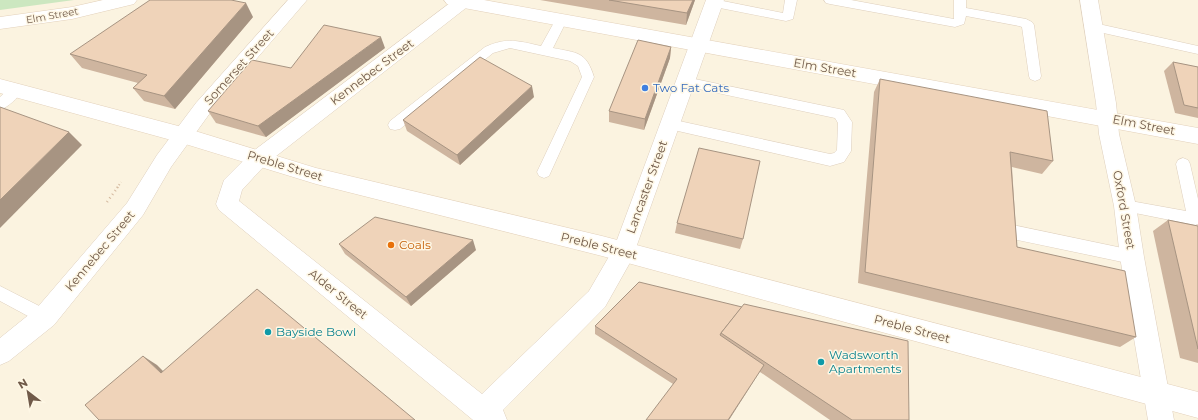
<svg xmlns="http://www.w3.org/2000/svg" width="1198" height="420" font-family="Montserrat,sans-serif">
	<rect width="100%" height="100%" fill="#fbf3e0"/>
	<!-- green -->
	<polygon fill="#cce7c0" points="0,0 74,0 0,10"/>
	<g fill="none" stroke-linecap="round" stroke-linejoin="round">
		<!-- lane casing -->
		<g stroke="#decfbd" stroke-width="1">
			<g id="lane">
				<polygon points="710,0 718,0 783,13 785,0 797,0 793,19 786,21 710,6 708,3"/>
				<polygon points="824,0 851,0 954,19 954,0 966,0 966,8 1026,19 1032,22 1034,25 1041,76 1040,79 1035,81 1030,79 1029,76 1022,27 1019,26 966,16 964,24 955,27 830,4 826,3"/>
				<path d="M561,16l4,1 2,3 -14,28c24,5 33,3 41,29l-45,99 -5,2 -5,-2 -2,-4 45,-95 -4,-11 -8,-5 -60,-13 -17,5 -93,76 -5,1 -5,-1 -2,-4 2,-4 95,-74c22,-10 33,-6 56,-1l16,-29z"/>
				<polygon points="1094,23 1198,46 1198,54 1090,30 1088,27 1090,24"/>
				<polygon points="685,77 844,110 852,122 851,151 844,162 830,166 665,128 663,124 665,120 670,119 830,154 834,153 837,150 838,123 835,118 680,85 678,82 680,79"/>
				<path d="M16,85l5,2 2,3c-5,8 -15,17 -23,20v-13l11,-10z"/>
				<polygon points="1183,158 1188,160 1190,164 1198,199 1198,224 1195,225 1120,210 1118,206 1120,202 1125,200 1186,211 1176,164 1178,160"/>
				<polygon points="1013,225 1132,250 1138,252 1140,257 1138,262 1132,264 1013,239 1008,237 1005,232 1008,227"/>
				<polygon points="0,286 51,312 53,317 51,322 45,325 39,322 0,301"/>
			</g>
		</g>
		<!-- street casing -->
		<g stroke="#decfbd" stroke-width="1">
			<g id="street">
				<polygon points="288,0 307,0 210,113 171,167 143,215 54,325 9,361 0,365 0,338 36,309 127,203 157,155 196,103"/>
				<polygon points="454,0 474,0 471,4 266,164 242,190 239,201 482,394 589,291 614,248 706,0 724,0 632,259 605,307 503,410 507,420 473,420 219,210 216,204 224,180 252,152"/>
				<polygon points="1080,0 1098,0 1116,103 1119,134 1136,206 1144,257 1174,420 1148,420 1120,257 1114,206 1099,134 1096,103"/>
			</g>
		</g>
		<!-- secondary casing -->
		<g stroke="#e3d1bb" stroke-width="1">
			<g id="secondary">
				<polygon points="103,0 137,0 134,4 72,19 0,29 0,17 72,7"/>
				<polygon points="444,0 484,0 1198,128 1198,144 453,6 447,4"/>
				<polygon points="0,79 182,127 316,168 602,236 1198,392 1198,418 602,256 316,184 182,143 0,93"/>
			</g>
		</g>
		<!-- path-far1 -->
		<polyline stroke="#d3b79d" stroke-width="2" stroke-dasharray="1 2.5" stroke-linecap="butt" points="117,188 121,182"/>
		<!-- path -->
		<polyline stroke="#d3b79d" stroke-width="2.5" stroke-dasharray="1 3.5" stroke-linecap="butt" points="107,202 118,187"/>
		<!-- lane -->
		<use href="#lane" fill="#fff" fill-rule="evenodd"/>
		<!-- street -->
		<use href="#street" fill="#fff" fill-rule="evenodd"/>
		<!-- secondary -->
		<use href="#secondary" fill="#fff" fill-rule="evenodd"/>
	</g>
	<!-- wall -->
	<g fill="#ceb59f">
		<polygon points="540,0 695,0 686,25"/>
		<polygon points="253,17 175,109 144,101 133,88 138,83 82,68 70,54"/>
		<polygon points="671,47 670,58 644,130 609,122 609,111"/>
		<polygon points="385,48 266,137 216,123 208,111"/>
		<polygon points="1173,62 1198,67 1198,118 1175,113 1164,71"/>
		<polygon points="880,79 1053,161 1042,174 1012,167 1017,247 1136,337 1120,347 858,283 874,92"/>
		<polygon points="534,97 460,165 407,131 403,120"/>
		<polygon points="1168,220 1198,226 1198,363 1180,358 1153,231"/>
		<polygon points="677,223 743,239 740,249 675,233"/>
		<polygon points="339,244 476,250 411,306 345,254"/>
		<polygon points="639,282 909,420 830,420 760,372 673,384 595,334 595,326"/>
	</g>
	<!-- shaded-wall -->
	<g fill="#a79482">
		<polygon points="693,0 695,0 686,25 687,13"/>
		<polygon points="246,3 253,17 175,109 164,96"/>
		<polygon points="381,37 385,48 266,137 258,126"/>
		<polygon points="671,47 670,58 644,130 645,119"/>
		<polygon points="532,86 534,97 460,165 457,155"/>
		<polygon points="69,132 82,145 0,228 0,200"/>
		<polygon points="473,240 476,250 411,306 406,297"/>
		<polygon points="143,356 157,365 174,382 161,373"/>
		<polygon points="764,365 729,420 728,420"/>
	</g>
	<!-- building -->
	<g fill="#efd3b9" stroke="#a79482">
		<polygon points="150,0 231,0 246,3 164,96 133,88 147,75 70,54"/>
		<polygon points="609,0 693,0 687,13"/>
		<polygon points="324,25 381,37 258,126 208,111 252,60 291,68"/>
		<polygon points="638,40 671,47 645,119 609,111"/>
		<polygon points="480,57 532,86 457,155 403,120"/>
		<polygon points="1173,62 1198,67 1198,108 1184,105"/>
		<polygon points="880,79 1047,111 1053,161 1010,152 1017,247 1125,271 1136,337 865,272"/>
		<polygon points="0,107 69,132 0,200"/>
		<polygon points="699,148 760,161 743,239 677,223"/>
		<polygon points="375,217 473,240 406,297 339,244"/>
		<polygon points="1168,220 1198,226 1198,349"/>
		<polygon points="639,282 742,307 721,333 720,335 764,365 728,420 646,420 677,379 595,326"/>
		<polygon points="257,289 415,420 99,420 85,405 143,356 161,373"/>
		<polygon points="744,304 908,341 909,420 852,420 721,333"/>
	</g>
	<!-- markers -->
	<circle fill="#3f7fe0" stroke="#fef7e5" stroke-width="1.5" cx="645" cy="88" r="4"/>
	<circle fill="#e8710a" stroke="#fef7e5" stroke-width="1.5" cx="391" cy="245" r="4"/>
	<g fill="#0f9aa8" stroke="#fef7e5" stroke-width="1.5">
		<circle cx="268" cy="332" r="4"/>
		<circle cx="821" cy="362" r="4"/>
	</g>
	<g text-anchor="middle" stroke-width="3" stroke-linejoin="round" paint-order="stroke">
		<!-- far-street labels -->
		<g font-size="10" fill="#705a49" stroke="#fef7e5">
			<text transform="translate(52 15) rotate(-10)" y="4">Elm Street</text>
		</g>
		<!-- street labels -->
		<g font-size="12" fill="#705a49" stroke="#fef7e5">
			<text transform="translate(239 67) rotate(-48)" y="4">Somerset Street</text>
			<text transform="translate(825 68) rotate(10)" y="4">Elm Street</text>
			<text transform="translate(372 72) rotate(-37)" y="4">Kennebec Street</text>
			<text transform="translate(1144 125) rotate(11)" y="4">Elm Street</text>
			<text transform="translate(285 166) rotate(17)" y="4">Preble Street</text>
			<text transform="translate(647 187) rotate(-70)" y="4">Lancaster Street</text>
			<text transform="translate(1124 210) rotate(80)" y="4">Oxford Street</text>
			<text transform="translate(599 246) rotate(14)" y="4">Preble Street</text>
			<text transform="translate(100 251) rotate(-50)" y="4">Kennebec Street</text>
			<text transform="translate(338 294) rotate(39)" y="4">Alder Street</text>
			<text transform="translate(912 329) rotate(15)" y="4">Preble Street</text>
		</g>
		<!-- shop labels -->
		<g font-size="12" fill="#366cbe" stroke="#fef7e5" text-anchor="start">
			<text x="653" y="92">Two Fat Cats</text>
		</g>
		<!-- food labels -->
		<g font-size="12" fill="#c56008" stroke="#fef7e5" text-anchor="start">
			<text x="399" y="249">Coals</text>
		</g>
		<!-- culture labels -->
		<g font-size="12" fill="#0d838f" stroke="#fef7e5" text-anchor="start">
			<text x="276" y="336">Bayside Bowl</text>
			<text x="829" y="359">Wadsworth<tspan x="829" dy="14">Apartments</tspan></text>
		</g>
	</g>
	<!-- north arrow -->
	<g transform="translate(28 392) rotate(329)" stroke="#fef7e5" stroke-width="3" paint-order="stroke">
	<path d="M0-3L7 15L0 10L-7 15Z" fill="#705a49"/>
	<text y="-6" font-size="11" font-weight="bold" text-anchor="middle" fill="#705a49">N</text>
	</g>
</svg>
